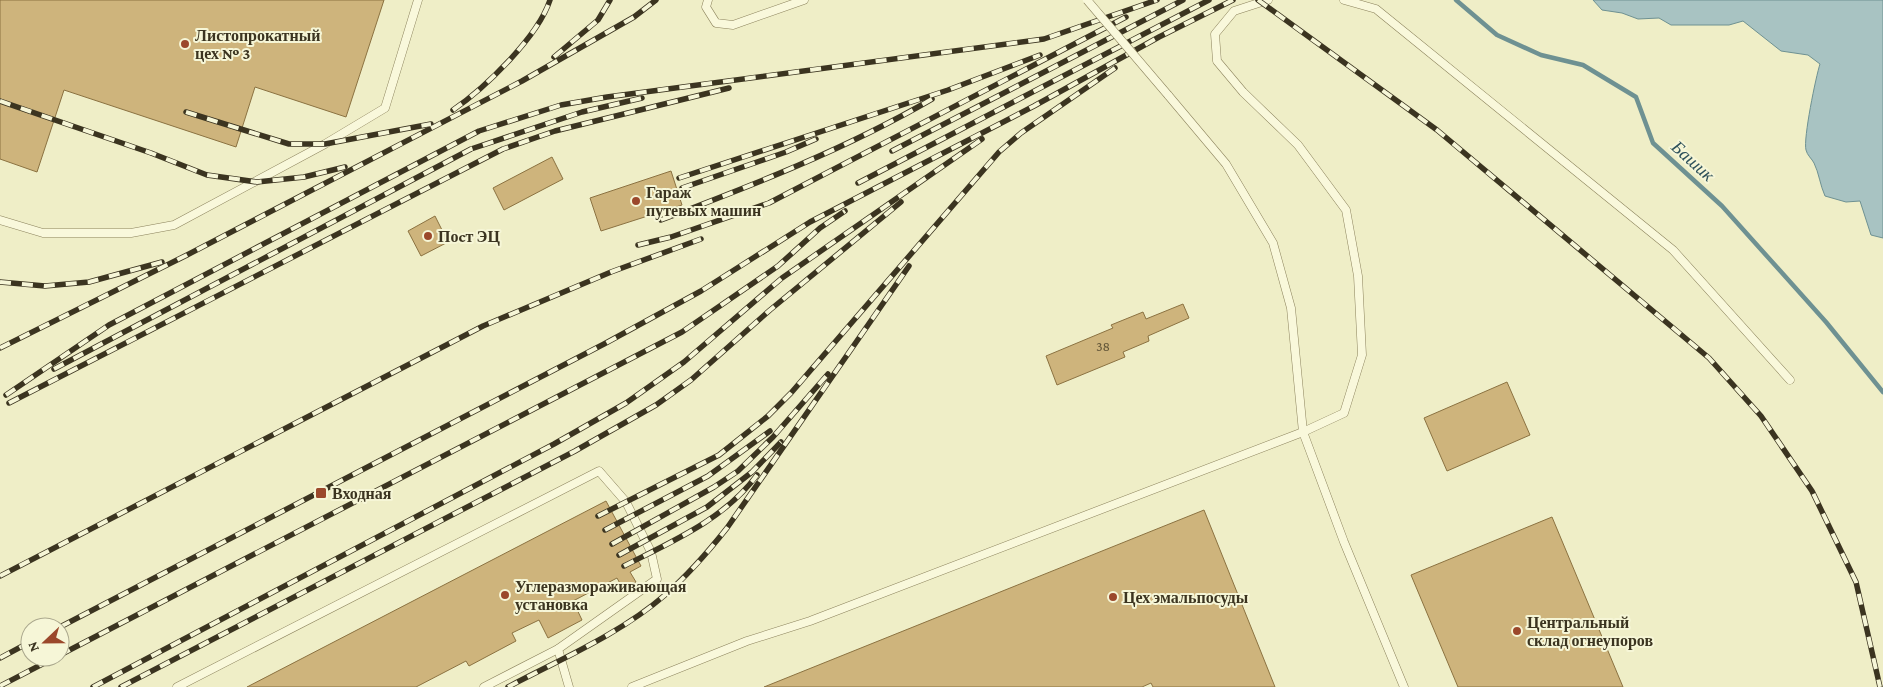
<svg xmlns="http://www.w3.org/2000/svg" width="1883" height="687" font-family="'Crimson Pro',serif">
	<rect width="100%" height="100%" fill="#efeec7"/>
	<!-- water -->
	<path fill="#a8c3c2" stroke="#6e9192" d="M1593,0h290v238l-12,-3 -11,-34 -14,1 -21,-6c-5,-11 -6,-23 -11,-33 -2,-4 -7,-8 -8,-13 -3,-11 10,-74 14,-86l-12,-9 -27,-4 -38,-30 -14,4h-58l-12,-7 -21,1 -16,-6 -20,-3z"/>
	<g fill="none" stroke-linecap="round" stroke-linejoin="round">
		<!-- stream -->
		<polyline stroke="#6e9192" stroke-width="4.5" points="1456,0 1497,35 1541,55 1583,65 1636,97 1653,143 1722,206 1826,322 1883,392"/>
	</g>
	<!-- building -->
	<g fill="#ceb47c" stroke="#8b7241">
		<polygon points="0,0 384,0 346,117 255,87 236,147 64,90 37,172 0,159"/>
		<polygon points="552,157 563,179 504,210 493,188"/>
		<polygon points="671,171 682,205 601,231 590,198"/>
		<polygon points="435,216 448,242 421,256 408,231"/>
		<polygon points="1183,304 1189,318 1148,336 1149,341 1123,352 1125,357 1057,385 1046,356 1113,328 1111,325 1143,312 1146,319"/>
		<polygon points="1507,382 1530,435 1447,471 1424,418"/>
		<polygon points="606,501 641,566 630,572 636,582 623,589 617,578 573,601 582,620 548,638 539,620 512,633 516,641 469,666 466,661 416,687 247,687"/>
		<polygon points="1204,510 1275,687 1153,687 1151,683 1142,687 764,687"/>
		<polygon points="1552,517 1623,687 1458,687 1411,575"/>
	</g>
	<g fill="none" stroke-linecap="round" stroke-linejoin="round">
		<!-- lane casing -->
		<g stroke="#8b825c" stroke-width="9">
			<g id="lane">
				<polyline points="708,0 706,7 716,23 733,25 804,0"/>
				<polyline points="1344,0 1376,9 1673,250 1790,380"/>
				<polyline points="1168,95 1226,164 1273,243 1291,308 1303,432 1344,542 1404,687"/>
				<polyline points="0,220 43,233 131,233 174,225 325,144 385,108 418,0"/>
				<polyline points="177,687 599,471 626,502 651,552 657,579 558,649 569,687"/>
				<polyline points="484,687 558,649"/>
				<polyline points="632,687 747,641 810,621 1303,432 1344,413 1362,355 1358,276 1346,210 1298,145 1243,92 1217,61 1215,34 1234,11 1268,0"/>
			</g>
		</g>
		<!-- lane -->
		<use href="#lane" stroke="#f9f8db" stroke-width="8"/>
		<!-- rail casing -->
		<g stroke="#3b3420" stroke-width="5.5">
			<g id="rail">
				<polyline points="1258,0 1437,130 1709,358 1761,416 1812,491 1856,582 1880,687"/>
				<polyline points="554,57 598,20 610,0"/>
				<polyline points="0,101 151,153 207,175 257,182 304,177 345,167"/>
				<path d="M453,110c32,-22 85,-73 97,-110"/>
				<polyline points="186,112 289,144 325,144 431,124"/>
				<polyline points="892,151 1183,0"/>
				<polyline points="679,178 948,90 1040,55"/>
				<polyline points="858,183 1209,0"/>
				<polyline points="682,188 786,152 816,139"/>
				<path d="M661,220c92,-35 185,-71 271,-121"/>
				<polyline points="638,245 671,237 769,203 1126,17"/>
				<polyline points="0,282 45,286 89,282 162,262"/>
				<polyline points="0,348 187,255 522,81 634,17 656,0"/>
				<polyline points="54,369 471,149 582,112 642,98"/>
				<polyline points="6,395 109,325 479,131 561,105 607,97 1044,39 1157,0"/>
				<polyline points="9,403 503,149 555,131 729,88"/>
				<polyline points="598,516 719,455 768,416 791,393 999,152 1021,133 1115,68"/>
				<polyline points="605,530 708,476 770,431"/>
				<polyline points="612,544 714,487 738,471 773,437 828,374"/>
				<polyline points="619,555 707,507 752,472 781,442"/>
				<path d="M624,566c47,-24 101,-47 133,-91"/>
				<polyline points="0,576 483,326 611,272 701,239"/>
				<polyline points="60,627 604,344 701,291 810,222 1034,106 1159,37 1233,0"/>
				<polyline points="60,655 682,332 778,266 820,228 845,211"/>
				<polyline points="0,658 30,642"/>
				<polyline points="0,686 56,657"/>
				<polyline points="93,687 554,444 626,403 684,362 782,278 982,139"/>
				<polyline points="121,687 575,451 656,405 691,380 770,310 901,202"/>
				<path d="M508,687c53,-28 112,-53 157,-92 24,-21 43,-43 62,-67l182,-262"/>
			</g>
		</g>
		<!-- rail -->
		<use href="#rail" stroke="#f6f6d7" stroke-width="4" stroke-dasharray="11" stroke-linecap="butt"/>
		<!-- lane-bridge casing -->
		<g stroke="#8b825c" stroke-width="9" stroke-linecap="butt">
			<polyline id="lane-bridge" points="1087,0 1168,95"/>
		</g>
		<!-- lane-bridge -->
		<use href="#lane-bridge" stroke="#f9f8db" stroke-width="8"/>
	</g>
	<!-- markers -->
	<g fill="#9b482b" stroke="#f6f6d7" stroke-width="2">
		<circle cx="185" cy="44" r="5"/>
		<circle cx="636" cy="201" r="5"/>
		<circle cx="428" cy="236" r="5"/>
		<rect x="315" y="487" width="12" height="12" rx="2.5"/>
		<circle cx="505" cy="595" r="5"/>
		<circle cx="1113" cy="597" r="5"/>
		<circle cx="1517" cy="631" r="5"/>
	</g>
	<g text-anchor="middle" stroke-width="4" stroke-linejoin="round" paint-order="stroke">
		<!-- number labels -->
		<g font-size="14" fill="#605437">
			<text x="1103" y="351">38</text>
		</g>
		<!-- poi labels -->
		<g font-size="16" font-weight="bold" fill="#3b3420" stroke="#f6f6d7" text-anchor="start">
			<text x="195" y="41">Листопрокатный<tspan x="195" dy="18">цех № 3</tspan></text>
			<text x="646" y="198">Гараж<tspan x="646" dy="18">путевых машин</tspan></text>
			<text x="438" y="242">Поcт ЭЦ</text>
			<text x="332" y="499">Входная</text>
			<text x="515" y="592">Углеразмораживающая<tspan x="515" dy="18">установка</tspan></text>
			<text x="1123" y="603">Цех эмальпосуды</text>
			<text x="1527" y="628">Центральный<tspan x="1527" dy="18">склад огнеупоров</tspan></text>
		</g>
		<!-- water labels -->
		<g font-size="18" font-style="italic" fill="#2f525b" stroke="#f6f6d7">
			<text transform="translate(1693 161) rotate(42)" y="6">Башик</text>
		</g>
	</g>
	<!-- north arrow -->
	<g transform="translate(45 642) rotate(248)"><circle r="24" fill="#f6f6d7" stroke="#aba88e"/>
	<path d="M0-4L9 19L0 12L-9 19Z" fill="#9b482b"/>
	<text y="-8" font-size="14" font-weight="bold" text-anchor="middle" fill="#3b3420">N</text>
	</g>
</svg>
